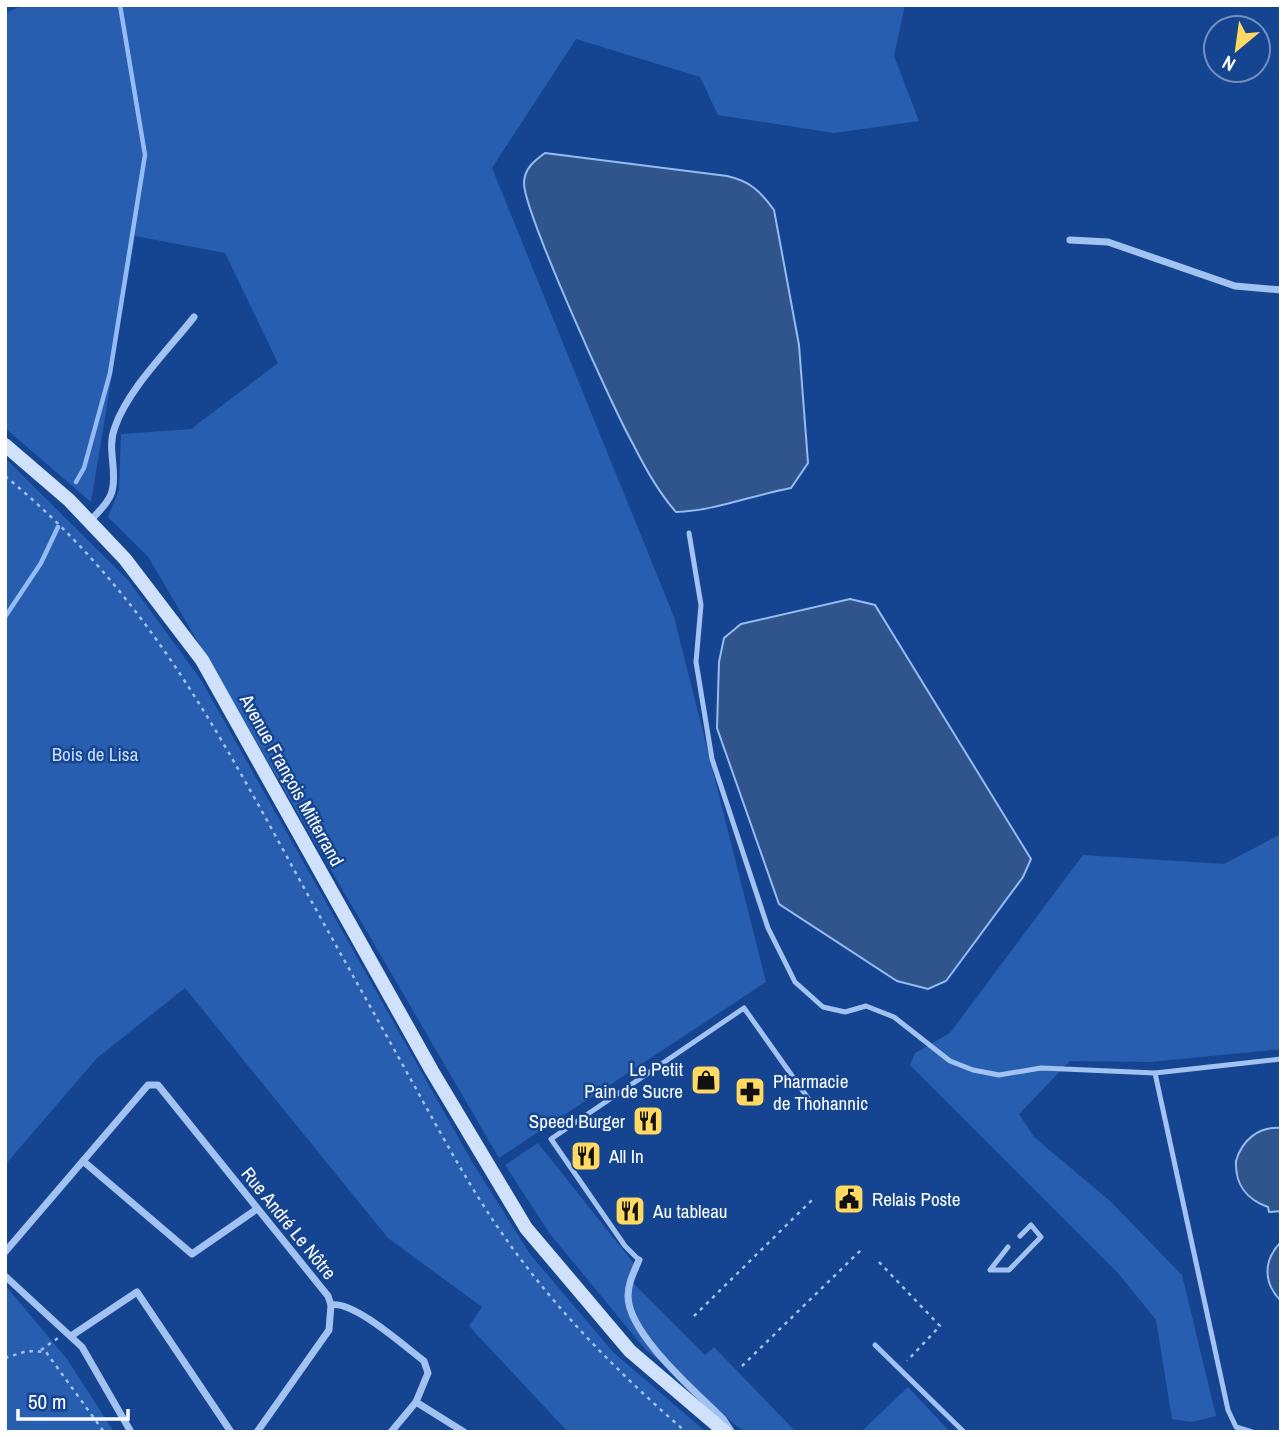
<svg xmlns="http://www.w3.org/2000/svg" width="1286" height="1437" font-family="'Archivo Narrow',sans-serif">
	<rect width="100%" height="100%" fill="#154590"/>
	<!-- green -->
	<g fill="#275eaf">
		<polygon points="25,5 905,5 894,56 919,121 834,133 718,115 700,77 576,39 492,168 674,617 766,982 499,1158 149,558 108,517 119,490 121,434 191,429 278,363 225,253 135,236 91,502 5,428 5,13"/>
		<polygon points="5,458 128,580 201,680 471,1160 530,1254 613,1352 706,1432 568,1432 469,1326 482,1307 388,1238 185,988 97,1058 5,1165"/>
		<polygon points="1281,834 1281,1049 1150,1062 1070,1061 1019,1114 1034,1137 1110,1201 1182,1275 1216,1416 1192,1422 1172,1419 1156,1320 1118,1273 910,1065 915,1053 950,1033 1083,855 1224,864"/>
		<polygon points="538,1143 639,1270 630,1280 705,1355 714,1347 796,1432 744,1432 645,1349 550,1234 505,1165"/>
		<polygon points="5,1285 67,1359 114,1432 5,1432"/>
		<polygon points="908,1387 950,1432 861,1432"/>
	</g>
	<!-- water -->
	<g fill="#30548c" stroke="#94bcf3" stroke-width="2">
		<path d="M545,153l182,23c23,5 33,15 47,34l25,135 9,118 -17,25c-38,7 -77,23 -115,24 -18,-20 -31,-44 -43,-68 -19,-33 -111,-236 -109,-262 1,-14 10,-21 21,-29z"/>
		<polygon points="850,599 875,605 1031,859 1023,877 946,981 928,989 897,981 779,904 717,728 719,662 724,638 741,624"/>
		<path d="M1281,1128v83l-12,1 -1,-5c-22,-8 -33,-22 -32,-46 6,-21 23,-35 45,-33z"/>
		<path d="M1281,1242v59c-18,-18 -18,-41 0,-59z"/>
	</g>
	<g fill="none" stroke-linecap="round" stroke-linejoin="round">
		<!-- stream -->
		<g stroke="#94bcf3" stroke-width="4.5">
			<polyline points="76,482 84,468 110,373 145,155 120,5"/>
			<polyline points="5,617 41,563 58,527"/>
		</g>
		<!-- path -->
		<g stroke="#a2c2f1" stroke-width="2.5" stroke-dasharray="3.5 5" stroke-linecap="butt">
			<path d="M5,476c131,108 201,233 281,379 41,75 83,149 124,223 29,52 57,105 91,154 52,75 116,140 185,200"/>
			<polyline points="879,1262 940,1326 907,1361"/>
			<polyline points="694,1316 813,1199"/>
			<polyline points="41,1350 58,1338"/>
			<polyline points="5,1358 27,1351 46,1352 104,1432"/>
			<polyline points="742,1366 862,1249"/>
		</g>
		<!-- service -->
		<g stroke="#a2c2f1" stroke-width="5">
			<polyline points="689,533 701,605 696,662 712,759 768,928 795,982 823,1007 845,1012 866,1006 894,1017 950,1061 973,1070 999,1075 1041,1068 1155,1073 1281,1059"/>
			<polyline points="1155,1073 1228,1410 1236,1427 1252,1432"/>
			<polyline points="1008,1247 990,1270 1009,1270 1041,1237 1031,1225 1020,1236"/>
			<polyline points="639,1260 625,1246 551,1139 744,1008 815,1108"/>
			<polyline points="875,1345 964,1432"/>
		</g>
		<!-- minor -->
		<g stroke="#a2c2f1" stroke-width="7">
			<polyline points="1070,240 1108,242 1235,286 1281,290"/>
			<path d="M90,521c9,-10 22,-21 23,-35 3,-21 -6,-39 2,-59 13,-38 54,-78 79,-110"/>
			<polyline points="83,1161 192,1254 257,1209"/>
			<polyline points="5,1252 148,1085 158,1085 328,1296 331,1305 329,1330 257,1432"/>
			<path d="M639,1260c-5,12 -11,23 -11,36 0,38 68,96 95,123l8,12"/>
			<polyline points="5,1276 82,1347 131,1432"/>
			<path d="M331,1305c22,-5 73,41 93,56l4,12 -12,29"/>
			<polyline points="71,1336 137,1292 231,1432"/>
			<polyline points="391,1432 416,1402 464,1432"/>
		</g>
		<!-- secondary -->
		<polyline stroke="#d0e1fb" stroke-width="14" points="5,445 69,500 125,559 202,660 432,1071 526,1228 630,1351 725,1432"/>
	</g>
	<!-- icons -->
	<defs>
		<g id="shop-square" transform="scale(1.575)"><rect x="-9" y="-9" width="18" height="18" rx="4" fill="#ffd961" stroke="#154590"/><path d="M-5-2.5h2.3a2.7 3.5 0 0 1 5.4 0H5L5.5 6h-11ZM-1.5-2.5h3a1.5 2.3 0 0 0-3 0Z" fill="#111"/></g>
		<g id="pharmacy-square" transform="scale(1.575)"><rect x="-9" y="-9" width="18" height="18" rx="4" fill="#ffd961" stroke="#154590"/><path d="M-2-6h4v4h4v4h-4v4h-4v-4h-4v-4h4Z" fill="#111"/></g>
		<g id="restaurant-square" transform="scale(1.575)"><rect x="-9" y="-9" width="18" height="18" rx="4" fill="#ffd961" stroke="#154590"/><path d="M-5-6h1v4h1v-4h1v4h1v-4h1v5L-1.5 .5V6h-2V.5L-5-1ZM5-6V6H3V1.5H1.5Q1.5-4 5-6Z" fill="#111"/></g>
		<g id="civic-square" transform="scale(1.575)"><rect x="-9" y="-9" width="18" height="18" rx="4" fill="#ffd961" stroke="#154590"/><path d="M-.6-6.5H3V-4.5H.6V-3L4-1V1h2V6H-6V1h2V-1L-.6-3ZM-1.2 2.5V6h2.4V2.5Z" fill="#111"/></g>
	</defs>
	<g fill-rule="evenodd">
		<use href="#shop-square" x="706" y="1080"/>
		<use href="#pharmacy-square" x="750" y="1092"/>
		<use href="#restaurant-square" x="648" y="1121"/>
		<use href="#restaurant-square" x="586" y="1156"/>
		<use href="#civic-square" x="849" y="1199"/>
		<use href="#restaurant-square" x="630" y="1211"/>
	</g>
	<g text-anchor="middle" stroke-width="5" stroke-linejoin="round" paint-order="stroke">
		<!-- park labels -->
		<g font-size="19" fill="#c9ddfc" stroke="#154590">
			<text x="95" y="761">Bois de Lisa</text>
		</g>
		<!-- street labels -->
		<g font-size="19" fill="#fff" stroke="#154590">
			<text transform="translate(292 780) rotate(61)" y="7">Avenue François Mitterrand</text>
			<text transform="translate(289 1223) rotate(51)" y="7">Rue André Le Nôtre</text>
		</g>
		<!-- poi labels -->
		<g font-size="19" fill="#fff" stroke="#154590" text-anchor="start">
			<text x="683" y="1076" text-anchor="end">Le Petit<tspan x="683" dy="22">Pain de Sucre</tspan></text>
			<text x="773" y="1088">Pharmacie<tspan x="773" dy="22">de Thohannic</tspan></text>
			<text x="625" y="1128" text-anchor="end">Speed Burger</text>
			<text x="609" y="1163">All In</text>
			<text x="872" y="1206">Relais Poste</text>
			<text x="653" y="1218">Au tableau</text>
		</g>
	</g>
	<!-- border -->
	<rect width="1286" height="1437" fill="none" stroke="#ffffff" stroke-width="14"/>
	<!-- north arrow -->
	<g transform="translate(1237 49) rotate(209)"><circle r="33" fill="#154590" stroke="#738fbc" stroke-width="2"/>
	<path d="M0-5L12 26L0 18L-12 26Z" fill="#ffd961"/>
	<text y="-10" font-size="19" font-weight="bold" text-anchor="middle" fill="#ffffff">N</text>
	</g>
	<!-- scale -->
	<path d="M18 1409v10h110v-10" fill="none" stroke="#ffffff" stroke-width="3.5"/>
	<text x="28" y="1409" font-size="21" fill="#ffffff" stroke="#154590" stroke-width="5" paint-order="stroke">50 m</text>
</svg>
